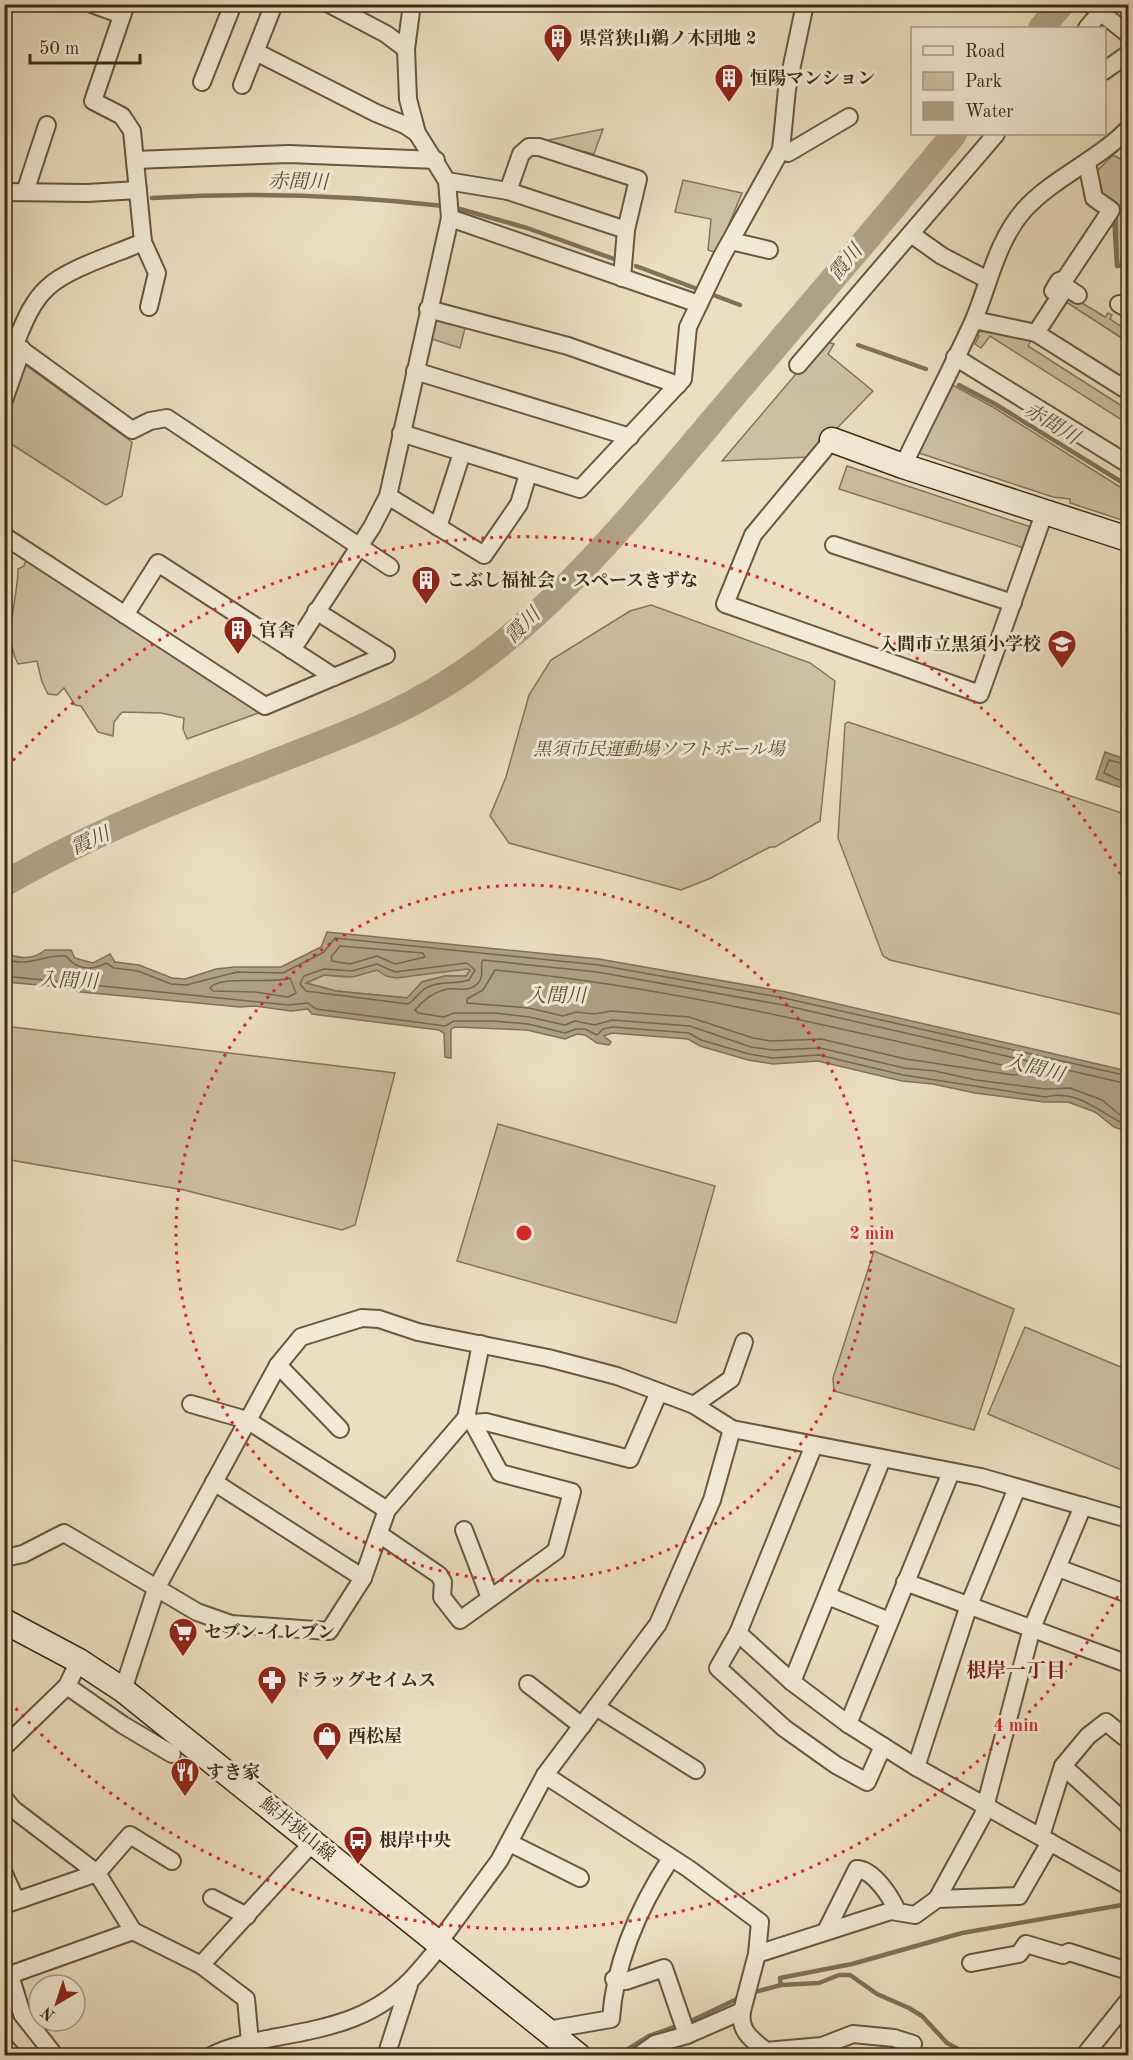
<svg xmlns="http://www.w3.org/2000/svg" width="1133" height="2060" font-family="'Old Standard TT','Noto Serif JP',serif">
	<rect width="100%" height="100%" fill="#ecdec0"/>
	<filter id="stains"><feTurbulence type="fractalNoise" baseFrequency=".00333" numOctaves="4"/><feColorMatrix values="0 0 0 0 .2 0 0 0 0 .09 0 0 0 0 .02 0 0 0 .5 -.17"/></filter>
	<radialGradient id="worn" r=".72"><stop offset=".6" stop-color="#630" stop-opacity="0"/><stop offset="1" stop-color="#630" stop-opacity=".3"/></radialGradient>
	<!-- green -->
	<g fill="#cebfa3" stroke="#86745c" stroke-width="1.5">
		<polygon points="603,129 594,154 539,142"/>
		<polygon points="1113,155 1128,163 1128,263 1118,262 1117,210 1097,195 1096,172"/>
		<polygon points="683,180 742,193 717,253 708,250 711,219 675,212"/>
		<polygon points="1067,294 1105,317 1108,313 1112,315 1110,319 1128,331 1128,342 1063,300"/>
		<polygon points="434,315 466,324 460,348 429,338"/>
		<polygon points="985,331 1032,339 1028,346 1128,410 1128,424 990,336 981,348 975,344 979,336 975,333"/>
		<polygon points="824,341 834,344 828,354 873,391 809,457 722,461"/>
		<polygon points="24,364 132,442 122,496 106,505 5,440 5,415 21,365"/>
		<polygon points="949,383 993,407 1128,492 1128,522 1070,503 1070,499 1053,497 916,452"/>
		<polygon points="847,466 1031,527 1024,548 839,489"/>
		<path d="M27,557l237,154 -77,28 -4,-10 1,-11 -23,-5 -39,-1 -8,10 -1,14 -15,-4 -17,-26 -6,-1 -11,-17 -7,7 -9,-1 -6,-12 -5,-21 -19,3c-16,-30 0,-63 0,-95l6,-3z"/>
		<polygon points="651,605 810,663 835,681 820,821 775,847 770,847 711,878 681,890 509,843 490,816 506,777 529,695 551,660 630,611"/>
		<polygon points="848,722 1128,815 1128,1016 890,960 883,956 838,838 845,724"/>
		<polygon points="467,969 470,970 466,976 445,976 422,982 408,998 336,991 306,983 324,975 346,977 377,970 431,972"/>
		<polygon points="4,1026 395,1073 355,1225 342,1230 184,1190 5,1159"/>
		<polygon points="498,1124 715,1186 676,1323 457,1261"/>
		<polygon points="874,1251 1014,1309 974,1430 834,1391 833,1378"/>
		<polygon points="1025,1327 1128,1370 1126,1472 988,1414"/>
	</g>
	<!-- water -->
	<g fill="#b0a186" stroke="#827159" stroke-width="1.5" fill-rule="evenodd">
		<polygon points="1105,752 1128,760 1128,790 1096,779"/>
		<path d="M327,932l272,27 187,33 342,79v61l-14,-5 -19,-15 -27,-10h-24l-69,-9 -42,-9 -31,-3 -84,-20 -45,3 -25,-4 -48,-14 -12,-7 -76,-6 -8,3 7,6 -2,3 -12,-2 -12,-8 -8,-1 -12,5 -38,-9 -72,-3 -4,2v29l-6,-1 -1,-24 -5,-3 -127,-16 -4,-5 -17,2 -36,-5 -15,1 -159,-15 -19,-5 -57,-5v-30c12,7 29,8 40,-2h26l4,8 18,5 17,-9 5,8 24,3 33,13 13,1 31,-10 19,-2h46l40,-20zM467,969l3,1 -4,6h-21l-23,6 -15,16 -71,-7 -30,-8 18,-8 29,2 24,-7 9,6 10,2z"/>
	</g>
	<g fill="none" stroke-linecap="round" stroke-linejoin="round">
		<!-- shore -->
		<g stroke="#76664e" stroke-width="1.5">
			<polyline points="1128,765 1109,760 1104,773 1128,784"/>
			<polygon points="340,946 423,953 425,957 395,964 377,956 350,964 332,961 331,957"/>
			<path d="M4,958c23,11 40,-4 62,-2 11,14 26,15 40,7l8,5 24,3 33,13 15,1 51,-13 46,1 41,-21 11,-14 264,27 185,33 344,78"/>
			<path d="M467,963l8,7 -6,10c-14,5 -29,0 -43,8 -6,3 -11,12 -18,16l-102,-13 -6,-7 4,-8 20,-7 28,2 25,-7 18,8z"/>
			<path d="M495,970c179,17 354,61 529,100l2,4 -13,1 -107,-16 -85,-20 -49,2 -19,-3 -64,-21 -78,-6 -16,3 -19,-2 -13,4 -34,-8 -62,-5v-4l16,-9z"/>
			<path d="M4,976l285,29 19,-2 8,6 129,17 9,-5h39l35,3 37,9 11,-4h9l12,6 6,-6 9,-2 77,6 12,7 48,14 24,4 46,-3 84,20 142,22c33,-9 56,17 83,29"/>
			<path d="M290,978l6,15 -8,4 -33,-5 -42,-1 -3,-3c12,-14 61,-3 80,-10z"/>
			<path d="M1128,1084l-345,-79 -186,-33 -114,-12c-4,6 2,14 -4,22 -10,12 -20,5 -32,7 -13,3 -24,11 -32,21l3,3 26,4 10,-4h40l35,4 36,8 10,-4 20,4 17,-5 78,6 61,21 21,3 48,-2 84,20 31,3 41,9 69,9 25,-1 32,12 18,15 8,3"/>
		</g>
		<!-- stream -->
		<g stroke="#827159" stroke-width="4.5">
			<path d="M152,198c98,-6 194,-3 292,8"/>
			<polyline points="460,209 527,228 614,259"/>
			<polyline points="1114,215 1117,266 1128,265"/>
			<polyline points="636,266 700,290"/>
			<polyline points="708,293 740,305"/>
			<polyline points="858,345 926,369"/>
			<polyline points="959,385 995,404 1128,486"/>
			<polyline points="781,1985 780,1978 852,1964 962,1933 1128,1904"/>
			<polyline points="751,1993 781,1985 819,1983 839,1975 850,1975 877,1994 909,2008 922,2016 947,2043 971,2056"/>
			<polyline points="617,2056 649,2036 693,2020 741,1997"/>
		</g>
		<!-- river -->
		<g stroke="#b0a186" stroke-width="26">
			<polyline points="1041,28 1062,4"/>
			<path d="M4,884c82,-48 172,-84 260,-118 64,-25 129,-48 186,-85 105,-68 184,-168 264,-262 80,-95 162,-189 240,-285"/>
		</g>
		<!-- street casing -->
		<g stroke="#695740" stroke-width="20">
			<g id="street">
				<polyline points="92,4 122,15"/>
				<polyline points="126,4 93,101 122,116 132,131 143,242 157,273 149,307"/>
				<polyline points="329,4 386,34 406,49"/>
				<polyline points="1090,4 1128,34"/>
				<polyline points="1087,28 1106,6"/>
				<polyline points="256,52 376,113 405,125 417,133"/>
				<polyline points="1104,71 1128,54"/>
				<polyline points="202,82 233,4"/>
				<polyline points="242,85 274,4"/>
				<polyline points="781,150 788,153 849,117"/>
				<polyline points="135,160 289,154 436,160"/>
				<polyline points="447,181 508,191 626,230"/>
				<polyline points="508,191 521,154 529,147 539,147 638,179 626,230 622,278"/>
				<polyline points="4,192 87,193 138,190"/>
				<polyline points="25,192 47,125"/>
				<polyline points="450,218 699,304"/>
				<polyline points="911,234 942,256 988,280"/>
				<polyline points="731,241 769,250"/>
				<polyline points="1053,291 1059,281 1065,279 1111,210 1094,198 1087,163"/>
				<polyline points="1119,304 1128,309"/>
				<polyline points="428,309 568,346 678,385"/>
				<polyline points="974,320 1036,333 1128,391"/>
				<polyline points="1036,333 1066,287 1078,295"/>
				<polyline points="4,337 132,430 150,421 167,418 390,567"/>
				<path d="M15,344c8,-19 16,-41 32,-56 21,-20 69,-34 96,-46"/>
				<polyline points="955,357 1128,464"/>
				<polyline points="798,365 996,134"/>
				<polyline points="415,371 630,437"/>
				<polyline points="4,400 22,349"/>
				<polyline points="401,433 580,489 683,379 688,327 721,258 781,150 787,89 805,4"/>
				<polyline points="832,440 753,535 725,604 980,694 1045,511"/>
				<path d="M903,466c23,-48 48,-96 70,-144 16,-37 23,-80 51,-112 29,-32 74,-50 104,-81"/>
				<polyline points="388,496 484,555 519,504 528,474"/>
				<polyline points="438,527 462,453"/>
				<polyline points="4,536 265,706 386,655"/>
				<polyline points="834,545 1013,603"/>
				<polyline points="316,611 386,655"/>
				<polyline points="125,615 158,563 334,677"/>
				<polyline points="292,650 372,527 388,496 450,218 447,181 417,133 408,99 406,49 412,4"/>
				<polyline points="278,1365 340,1429"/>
				<polyline points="191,1404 247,1420 387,1510"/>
				<polyline points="694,1405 731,1379 744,1342"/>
				<polyline points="473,1423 486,1422 630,1459 659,1392"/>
				<polyline points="814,1445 738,1633 718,1668 784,1728 836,1765 867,1782 883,1746"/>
				<polyline points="214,1482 363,1578"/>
				<polyline points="464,1530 490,1598"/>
				<polyline points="379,1534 439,1575 443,1582 442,1597 460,1620 556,1551 572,1492 500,1473 473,1423 466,1418"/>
				<polyline points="4,1558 23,1554 64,1533 197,1612 231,1624 329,1631 363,1578 387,1510 466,1418 481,1344"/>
				<polyline points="1058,1568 1128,1594"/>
				<polyline points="905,1582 1128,1664"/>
				<polyline points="828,1596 889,1621"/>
				<polyline points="738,1633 792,1682 848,1724 916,1767 1128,1886"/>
				<polyline points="792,1682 882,1459"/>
				<polyline points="528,1684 582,1726"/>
				<polyline points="67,1686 123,1725 172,1754"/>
				<polyline points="123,1690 156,1589 278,1365 301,1337 362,1318 379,1319 418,1332 548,1358 617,1376 694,1405 732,1429 981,1477 1128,1519"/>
				<polyline points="596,1707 696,1770"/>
				<polyline points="848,1724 951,1472"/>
				<polyline points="4,1747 67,1686 79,1661"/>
				<polyline points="1063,1766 1088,1736 1106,1722 1128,1740"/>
				<polyline points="916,1767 969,1605 1017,1488"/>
				<polyline points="545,1775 689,1869 760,1922 757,1954 742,2011 687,2035 655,2044 638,2056"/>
				<polyline points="4,1798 13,1809 97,1873 133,1931 201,1965 314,1841"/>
				<polyline points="1041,1836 1063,1766 1128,1825"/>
				<polyline points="510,1843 580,1878"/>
				<polyline points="4,1874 16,1900"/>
				<polyline points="212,1898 247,1916"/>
				<polyline points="937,1899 983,1815 1032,1628 1083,1506"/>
				<polyline points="4,1905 97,1873 130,1835 172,1861"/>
				<path d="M827,1929l30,-60c17,1 34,28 40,42"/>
				<polyline points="757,1954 891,1911 915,1915 937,1899 1019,1896 1050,1842"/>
				<polyline points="971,1963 1019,1954 1026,1944 1063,1955 1069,1952 1128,1971"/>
				<polyline points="201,1965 246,1999 250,2042"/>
				<polyline points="10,1975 22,2014 55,2056"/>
				<polyline points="4,1977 133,1931"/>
				<polyline points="614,1979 626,1981 664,1968 687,2035"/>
				<path d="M742,2011c-3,20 9,28 24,40l56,-5 31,-12 41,4 19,6"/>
				<path d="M547,2030l64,-11c4,-59 28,-112 60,-161"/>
				<polyline points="4,2046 13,2056"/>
				<path d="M211,2056c18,-10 41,-14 61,-18 59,-11 106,-19 147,-67 9,-11 21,-22 26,-37l54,-73 46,-86 113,-151 54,-124 20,-71"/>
				<polyline points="386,2056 409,1985"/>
				<polyline points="1084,2056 1128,2001"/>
			</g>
		</g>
		<!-- secondary casing -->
		<g stroke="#3d2a16" stroke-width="27">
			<g id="secondary">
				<polyline points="832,440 903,466 1128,539"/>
				<polyline points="4,1621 79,1661 123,1690 579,2056"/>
			</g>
		</g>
		<!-- street -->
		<use href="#street" stroke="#f3ead6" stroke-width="16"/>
		<!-- secondary -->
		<use href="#secondary" stroke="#f3ead6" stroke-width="24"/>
	</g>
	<!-- distance rings -->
	<g fill="none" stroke="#d62828" stroke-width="3" stroke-dasharray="3 6">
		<circle cx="524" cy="1233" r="348"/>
		<path d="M1127 1581A696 696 0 0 1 7 1699M7 767A696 696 0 0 1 1127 885"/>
	</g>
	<!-- icons -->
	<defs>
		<g id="building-pin" transform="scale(1.5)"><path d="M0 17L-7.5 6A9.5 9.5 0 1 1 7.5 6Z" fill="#8f2418" stroke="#f3ead6"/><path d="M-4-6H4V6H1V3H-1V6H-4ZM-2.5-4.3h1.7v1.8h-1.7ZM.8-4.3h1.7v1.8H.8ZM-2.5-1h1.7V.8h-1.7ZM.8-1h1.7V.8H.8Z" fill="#fff"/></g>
		<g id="school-pin" transform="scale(1.5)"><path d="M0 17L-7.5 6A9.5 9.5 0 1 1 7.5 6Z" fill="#8f2418" stroke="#f3ead6"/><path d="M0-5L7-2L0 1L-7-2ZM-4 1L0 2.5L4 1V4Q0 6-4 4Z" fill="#fff"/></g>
		<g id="supermarket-pin" transform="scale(1.5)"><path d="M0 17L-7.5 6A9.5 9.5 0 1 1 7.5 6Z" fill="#8f2418" stroke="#f3ead6"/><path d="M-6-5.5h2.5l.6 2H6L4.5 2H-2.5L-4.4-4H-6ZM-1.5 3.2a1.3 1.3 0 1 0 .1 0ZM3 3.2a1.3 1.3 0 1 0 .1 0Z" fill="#fff"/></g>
		<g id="pharmacy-pin" transform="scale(1.5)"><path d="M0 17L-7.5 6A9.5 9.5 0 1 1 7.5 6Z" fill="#8f2418" stroke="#f3ead6"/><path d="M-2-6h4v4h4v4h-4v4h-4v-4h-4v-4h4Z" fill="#fff"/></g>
		<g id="shop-pin" transform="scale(1.5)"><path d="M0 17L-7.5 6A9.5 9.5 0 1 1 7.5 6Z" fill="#8f2418" stroke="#f3ead6"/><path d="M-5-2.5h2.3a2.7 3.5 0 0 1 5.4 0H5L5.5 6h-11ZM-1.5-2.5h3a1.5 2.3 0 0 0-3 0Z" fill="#fff"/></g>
		<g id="restaurant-pin" transform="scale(1.5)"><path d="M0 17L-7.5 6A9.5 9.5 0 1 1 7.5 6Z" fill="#8f2418" stroke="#f3ead6"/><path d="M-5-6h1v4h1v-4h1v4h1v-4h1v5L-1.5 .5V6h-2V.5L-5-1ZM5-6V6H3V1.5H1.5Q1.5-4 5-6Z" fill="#fff"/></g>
		<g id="bus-pin" transform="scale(1.5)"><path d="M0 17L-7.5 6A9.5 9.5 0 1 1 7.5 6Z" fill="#8f2418" stroke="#f3ead6"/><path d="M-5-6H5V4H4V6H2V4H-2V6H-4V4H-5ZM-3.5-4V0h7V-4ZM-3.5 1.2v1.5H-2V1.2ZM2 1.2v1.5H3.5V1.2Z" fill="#fff"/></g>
	</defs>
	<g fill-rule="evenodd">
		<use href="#building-pin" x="558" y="38"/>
		<use href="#building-pin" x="729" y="78"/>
		<use href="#building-pin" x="426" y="580"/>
		<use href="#building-pin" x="238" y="630"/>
		<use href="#school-pin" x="1062" y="644"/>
		<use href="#supermarket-pin" x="183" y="1632"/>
		<use href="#pharmacy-pin" x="272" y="1680"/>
		<use href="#shop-pin" x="327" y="1736"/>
		<use href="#restaurant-pin" x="185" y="1772"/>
		<use href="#bus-pin" x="358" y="1840"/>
	</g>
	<g text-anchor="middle" stroke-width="6" stroke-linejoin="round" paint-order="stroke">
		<!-- poi labels -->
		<g font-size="18" font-weight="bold" fill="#3d2a16" stroke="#f3ead6" text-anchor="start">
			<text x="579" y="44">県営狭山鵜ノ木団地 2</text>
			<text x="750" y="84">恒陽マンション</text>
			<text x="447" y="586">こぶし福祉会・スペースきずな</text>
			<text x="259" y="636">官舎</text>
			<text x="1041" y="650" text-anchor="end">入間市立黒須小学校</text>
			<text x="204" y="1638">セブン-イレブン</text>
			<text x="293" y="1686">ドラッグセイムス</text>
			<text x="348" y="1742">西松屋</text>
			<text x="206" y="1778">すき家</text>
			<text x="379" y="1846">根岸中央</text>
		</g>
		<!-- park labels -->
		<g font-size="18" font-style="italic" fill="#614f39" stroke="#f3ead6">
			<text x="659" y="755">黒須市民運動場ソフトボール場</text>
		</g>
		<!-- street labels -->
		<g font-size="18" fill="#3d2a16" stroke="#f3ead6">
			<text transform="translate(298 1829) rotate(39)" y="6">鯨井狭山線</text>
		</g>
		<!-- water labels -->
		<g font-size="20" font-style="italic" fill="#604e38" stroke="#f3ead6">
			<text transform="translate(298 181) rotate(1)" y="7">赤間川</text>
			<text transform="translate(845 262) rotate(-50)" y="7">霞川</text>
			<text transform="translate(1052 423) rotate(31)" y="7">赤間川</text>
			<text transform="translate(522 625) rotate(-45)" y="7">霞川</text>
			<text transform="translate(90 840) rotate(-24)" y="7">霞川</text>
			<text transform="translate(68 980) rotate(2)" y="7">入間川</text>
			<text x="556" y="1002">入間川</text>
			<text transform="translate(1035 1067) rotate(15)" y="7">入間川</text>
		</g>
		<!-- neighbourhood labels -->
		<g font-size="20" font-weight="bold" fill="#7a1f14" stroke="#f3ead6">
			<text x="1016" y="1677">根岸一丁目</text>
		</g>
	</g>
	<circle cx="524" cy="1233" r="9" fill="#d62828" stroke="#f3ead6" stroke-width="3"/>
	<g font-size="18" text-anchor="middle" font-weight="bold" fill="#d62828" stroke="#f3ead6" stroke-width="6" stroke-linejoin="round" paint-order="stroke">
		<text x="872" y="1239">2 min</text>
		<text x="1016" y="1731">4 min</text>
	</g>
	<!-- margin -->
	<rect width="1133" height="2060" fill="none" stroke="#ecdec0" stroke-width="24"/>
	<rect x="6" y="6" width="1121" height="2048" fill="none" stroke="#3d2a16" stroke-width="3"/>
	<rect x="12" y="12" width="1109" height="2036" fill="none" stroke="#3d2a16" stroke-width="1.5"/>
	<!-- legend -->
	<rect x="911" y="27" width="195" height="108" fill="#f3ead6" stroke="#aa9d89" stroke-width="1.5"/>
	<rect x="923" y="46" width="30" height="9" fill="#f3ead6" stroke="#aa9d89" stroke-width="1.5"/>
	<text x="965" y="57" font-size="18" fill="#3d2a16">Road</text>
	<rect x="923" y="72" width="30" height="18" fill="#cebfa3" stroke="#aa9d89" stroke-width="1.5"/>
	<text x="965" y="87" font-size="18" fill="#3d2a16">Park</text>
	<rect x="923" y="102" width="30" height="18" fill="#b0a186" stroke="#aa9d89" stroke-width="1.5"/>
	<text x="965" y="117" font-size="18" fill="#3d2a16">Water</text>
	<!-- north arrow -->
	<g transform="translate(57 2003) rotate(219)"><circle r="28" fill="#f3ead6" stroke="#aa9d89" stroke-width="1.5"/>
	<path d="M0-4.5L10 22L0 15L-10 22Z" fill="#8f2418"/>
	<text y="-9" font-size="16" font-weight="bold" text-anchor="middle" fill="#3d2a16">N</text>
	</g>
	<!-- scale -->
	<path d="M30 54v9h110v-9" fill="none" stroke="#3d2a16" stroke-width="3"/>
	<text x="39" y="54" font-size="18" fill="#3d2a16" stroke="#f3ead6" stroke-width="4.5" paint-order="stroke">50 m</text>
	<rect width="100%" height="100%" filter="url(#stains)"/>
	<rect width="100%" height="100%" fill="url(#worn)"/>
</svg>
